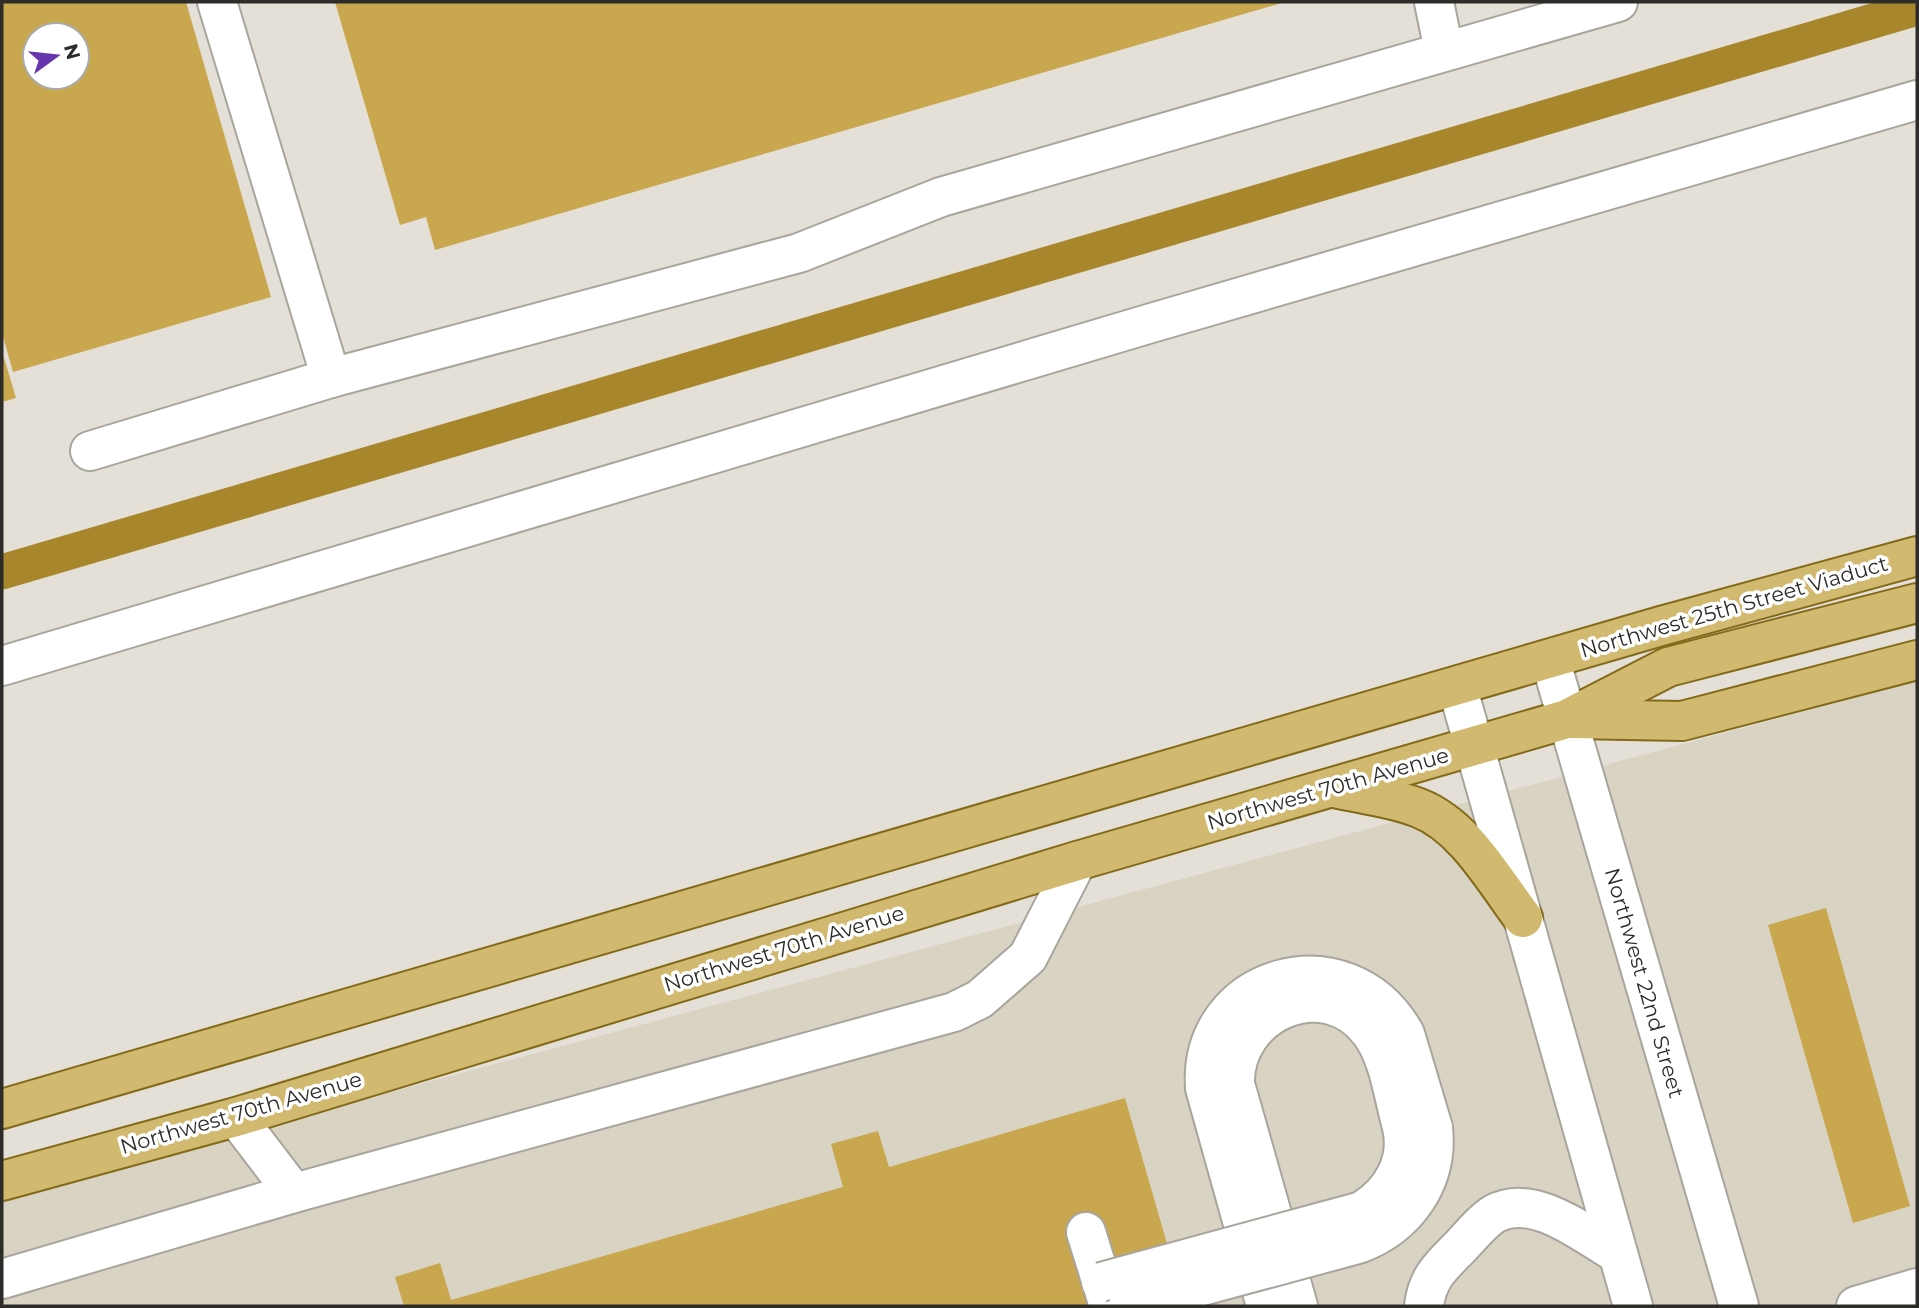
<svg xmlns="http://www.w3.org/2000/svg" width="1919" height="1308" font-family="Montserrat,sans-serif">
	<rect width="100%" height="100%" fill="#e4e0d7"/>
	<!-- built -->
	<polygon fill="#d9d3c3" points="1917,681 1917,1306 2,1306 2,1197"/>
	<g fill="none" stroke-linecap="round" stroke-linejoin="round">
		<!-- canal -->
		<polyline stroke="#a8862b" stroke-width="35" points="2,572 1917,8"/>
	</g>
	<!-- building -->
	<g fill="#c9a74f" fill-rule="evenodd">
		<path d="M2,2h184l85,295 -258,75 -11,-39zM35,35h42v42h-42z"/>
		<polygon points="335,2 1285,2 435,250 426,217 400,225"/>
		<polygon points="2,351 16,398 2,402"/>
		<polygon points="1826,908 1910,1206 1853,1223 1768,925"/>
		<polygon points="1125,1098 1185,1306 404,1306 395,1277 440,1263 451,1300 843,1187 831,1144 878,1131 889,1167"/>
	</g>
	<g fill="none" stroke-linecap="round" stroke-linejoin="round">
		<!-- minor casing -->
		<g stroke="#a8a59d" stroke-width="42">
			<g id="minor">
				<polyline points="217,2 331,378"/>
				<polyline points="1434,2 1444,51"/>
				<polyline points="90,451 331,378 799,253 941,197 1618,2"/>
				<polyline points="1550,659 1739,1306"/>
				<polyline points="2,666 1148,324 1917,100"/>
				<polyline points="1457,686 1633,1306"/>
				<polyline points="236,1117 294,1193 954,1012 980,999 1028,957 1077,861"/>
				<polyline points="1086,1232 1109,1306"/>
				<polyline points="2,1279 294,1193"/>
				<path d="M1266,1306l-61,-218c-8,-114 142,-157 200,-54l28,94"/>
				<path d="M1298,1306l-63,-222c-2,-72 90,-112 135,-52 19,25 23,63 31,91"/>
				<path d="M1424,1306c3,-27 16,-39 35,-58 11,-11 22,-26 35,-34 40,-22 89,20 124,40"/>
				<polyline points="1856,1306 1917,1288"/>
			</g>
		</g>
		<!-- major casing -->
		<g stroke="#836a19" stroke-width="42">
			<g id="major">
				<polyline points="1572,719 1682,721 1917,660"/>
				<path d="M1334,788c27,6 59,10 85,20 46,18 75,72 104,110"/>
				<polyline points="2,1109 1661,626 1917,556"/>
				<polyline points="2,1181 236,1117 1077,861 1567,719 1668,667 1917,603"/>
			</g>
		</g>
		<!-- minor -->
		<use href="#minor" stroke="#fff" stroke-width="38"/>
		<!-- major -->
		<use href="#major" stroke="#d1b970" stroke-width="38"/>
		<!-- minor-bridge casing -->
		<g stroke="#a8a59d" stroke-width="42" stroke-linecap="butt">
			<g id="minor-bridge">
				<path d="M1101,1282l261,-71c31,-19 49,-52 39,-88"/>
				<path d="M1128,1306l230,-62c49,-18 81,-63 75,-116"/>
			</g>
		</g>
		<!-- minor-bridge -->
		<use href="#minor-bridge" stroke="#fff" stroke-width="38"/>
	</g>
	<g text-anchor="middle" stroke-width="7" stroke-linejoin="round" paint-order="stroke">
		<!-- street labels -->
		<g font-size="21" fill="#2d2c29" stroke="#fff">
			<text transform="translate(1734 607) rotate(-16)" y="7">Northwest 25th Street Viaduct</text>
			<text transform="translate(1328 789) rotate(-16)" y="7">Northwest 70th Avenue</text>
			<text transform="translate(784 949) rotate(-17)" y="7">Northwest 70th Avenue</text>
			<text transform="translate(1644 983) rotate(74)" y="7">Northwest 22nd Street</text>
			<text transform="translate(241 1113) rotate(-16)" y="7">Northwest 70th Avenue</text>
		</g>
	</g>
	<!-- border -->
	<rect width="1919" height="1308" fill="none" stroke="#2d2c29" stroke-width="7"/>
	<!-- north arrow -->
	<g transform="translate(56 56) rotate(75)"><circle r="33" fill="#ffffff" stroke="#ababa9" stroke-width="2"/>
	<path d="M0-5L12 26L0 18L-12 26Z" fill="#6735ac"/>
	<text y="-10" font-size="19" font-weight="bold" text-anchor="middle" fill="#2d2c29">N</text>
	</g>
</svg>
